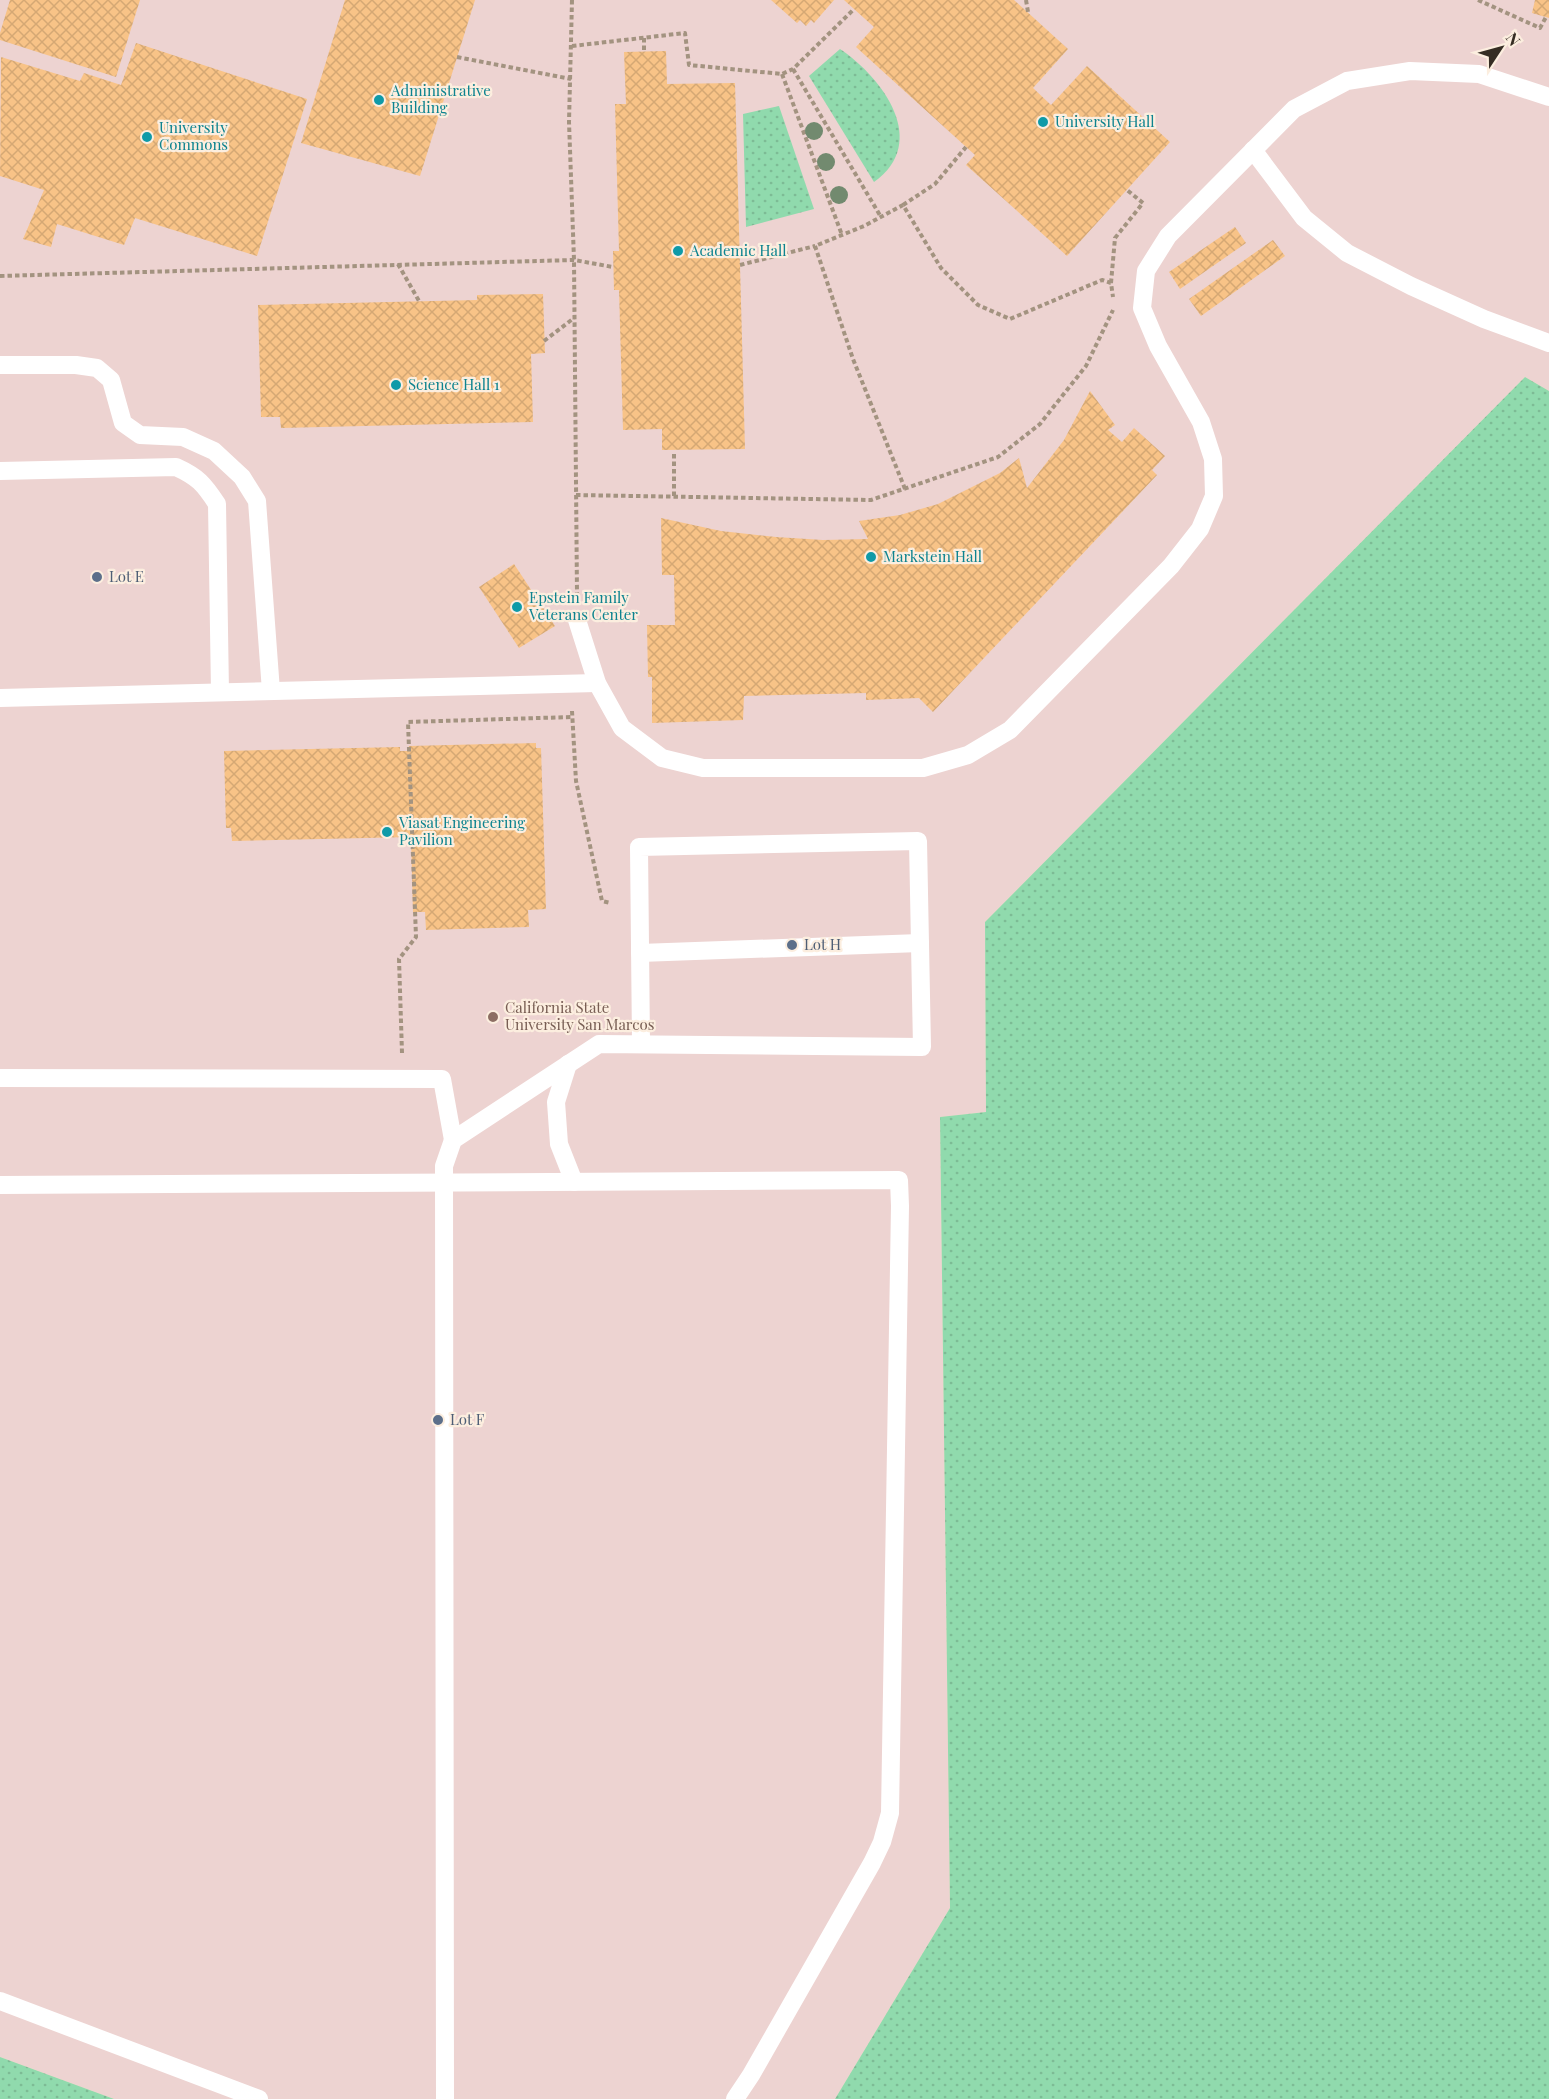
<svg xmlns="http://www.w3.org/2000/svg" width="1549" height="2099" font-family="'Playfair Display',serif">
	<defs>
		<pattern id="grass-dots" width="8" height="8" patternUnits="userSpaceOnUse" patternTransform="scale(1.5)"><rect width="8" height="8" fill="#90daad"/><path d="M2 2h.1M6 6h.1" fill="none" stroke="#7dbb95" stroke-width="1.8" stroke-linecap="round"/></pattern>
		<pattern id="building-cross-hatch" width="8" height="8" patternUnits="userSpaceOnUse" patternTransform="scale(1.5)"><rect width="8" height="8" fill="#f8c387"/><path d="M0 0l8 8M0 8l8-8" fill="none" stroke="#d5a874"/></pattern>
	</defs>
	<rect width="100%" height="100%" fill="#f6e0c6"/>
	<!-- education -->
	<polygon fill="#edd3d1" points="0,0 1549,0 1549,391 1525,377 985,922 986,1112 940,1117 950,1908 835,2099 114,2099 0,2057"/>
	<!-- grass -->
	<g fill="url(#grass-dots)">
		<path d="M840,49c43,29 90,93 34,133l-65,-106z"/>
		<polygon points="779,106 814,209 746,227 743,114"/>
		<polygon points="1525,377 1549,391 1549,2099 835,2099 950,1908 940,1117 986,1112 985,922"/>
		<polygon points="0,2057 114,2099 0,2099"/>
	</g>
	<!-- building -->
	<g fill="url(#building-cross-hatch)">
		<polygon points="10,0 140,0 116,77 0,40 0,33"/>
		<polygon points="345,0 475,0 420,176 301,143"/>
		<polygon points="771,0 834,0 814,23 811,20 806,26 800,20 797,23"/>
		<polygon points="844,0 1014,0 1068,49 1033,88 1051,105 1087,66 1170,142 1067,256 966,165 975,155 856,47 874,27"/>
		<polygon points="1535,0 1549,0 1549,18 1532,13"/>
		<polygon points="136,43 307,99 257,256 135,218 124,245 57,224 51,247 23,239 44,190 0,176 1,57 80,81 84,73 121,85"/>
		<polygon points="666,51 667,84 735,83 745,449 662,450 662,429 623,430 619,290 614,290 613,251 619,251 615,104 626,104 624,52"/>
		<polygon points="1235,227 1246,243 1180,289 1169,272"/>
		<polygon points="1273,240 1285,256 1201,316 1189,299"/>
		<polygon points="543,294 545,353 531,354 533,422 281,428 280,417 261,417 258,305 477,300 477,295"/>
		<polygon points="1090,391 1115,425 1108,430 1122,442 1134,428 1165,456 1152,470 1157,475 933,712 919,698 866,700 866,693 744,696 743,720 652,723 652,677 648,677 647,625 675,625 674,575 662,575 661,518 721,531 776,537 823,540 868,539 859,521 900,515 938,504 1000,473 1019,458 1027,488 1064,440"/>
		<polygon points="514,564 555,626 519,648 479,587"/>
		<polygon points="536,743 536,748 541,748 546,909 528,910 529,927 426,930 425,912 413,912 411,837 232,841 231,828 226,828 224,751 400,747 400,751 408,751 409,746"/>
	</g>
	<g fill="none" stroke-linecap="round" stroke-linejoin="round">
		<!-- path -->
		<g stroke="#a39380" stroke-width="4" stroke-dasharray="4.5 3" stroke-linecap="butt">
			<polyline points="572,0 569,122 574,260 577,593"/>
			<polyline points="1026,0 1028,12"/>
			<polyline points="1478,0 1540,28 1546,17"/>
			<polyline points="644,38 644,52"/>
			<polyline points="572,46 685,33 689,65 782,74 793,69 854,9"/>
			<polyline points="457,57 571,79"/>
			<polyline points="793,69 881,217"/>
			<polyline points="782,74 842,235"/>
			<polyline points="903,205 935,184 966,147"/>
			<polyline points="398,264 419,301"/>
			<polyline points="740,265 815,246"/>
			<polyline points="0,276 574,260 613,267"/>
			<polyline points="1111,283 1115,238 1143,203 1127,190"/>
			<polyline points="544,341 574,318"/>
			<polyline points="905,489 853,359 815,246 864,226 903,205 941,268 978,305 1010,319 1102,280 1111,283 1113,297"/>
			<polyline points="576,495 871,500 998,457 1040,424 1086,366 1113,310"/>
			<polyline points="674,496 674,451"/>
			<polyline points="572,711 576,781 602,901 611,903"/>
			<polyline points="402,1053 399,959 416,937 408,722 572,717"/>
		</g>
		<!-- service -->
		<g stroke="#fff" stroke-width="18">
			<polyline points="1253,150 1304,218 1347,253 1411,286 1484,319 1549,343"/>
			<polyline points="0,365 76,365 97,368 111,380 123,423 140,435 183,437 214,451 242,477 257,501 271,691"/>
			<path d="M0,471l176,-4c22,10 28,17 41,37l3,188"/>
			<polyline points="577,620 597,683 622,728 662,758 703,768 923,768 968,755 1010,730 1171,566 1200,529 1214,496 1213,459 1201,422 1158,346 1142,308 1146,271 1168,236 1294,109 1347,81 1410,71 1479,74 1549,97"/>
			<polyline points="0,698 597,683"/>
			<polyline points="640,953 920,943"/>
			<polyline points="568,1064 556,1102 559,1144 574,1182"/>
			<polyline points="0,1078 442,1079 453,1140"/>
			<polyline points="0,1185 899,1180 900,1206 890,1813 882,1842 872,1863 751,2075 735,2099"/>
			<polyline points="0,2001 259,2099"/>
			<polyline points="445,2099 444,1166 453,1140 599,1044 922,1047 918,841 639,847 641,1044"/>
		</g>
	</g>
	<!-- trees -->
	<g fill="#728a6f">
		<circle cx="814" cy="131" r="9"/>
		<circle cx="826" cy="162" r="9"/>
		<circle cx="839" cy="195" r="9"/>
	</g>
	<!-- markers -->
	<g fill="#0f9aa8" stroke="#fceedf" stroke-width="2">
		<circle cx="379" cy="100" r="6"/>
		<circle cx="1043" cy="122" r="6"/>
		<circle cx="147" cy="137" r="6"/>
		<circle cx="678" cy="251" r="6"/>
		<circle cx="396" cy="385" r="6"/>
		<circle cx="871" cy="557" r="6"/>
		<circle cx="517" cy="607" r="6"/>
		<circle cx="387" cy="832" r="6"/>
	</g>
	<g fill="#5c6f8a" stroke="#fceedf" stroke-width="2">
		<circle cx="97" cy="577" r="6"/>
		<circle cx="792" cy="945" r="6"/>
		<circle cx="438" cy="1420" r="6"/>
	</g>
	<circle fill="#8d6e63" stroke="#fceedf" stroke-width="2" cx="493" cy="1017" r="6"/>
	<g text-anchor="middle" stroke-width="4.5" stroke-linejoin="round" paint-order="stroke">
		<!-- culture labels -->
		<g font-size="15" fill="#0d838f" stroke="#fceedf" text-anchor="start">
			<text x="391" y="96">Administrative<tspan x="391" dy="17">Building</tspan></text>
			<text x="1055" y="127">University Hall</text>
			<text x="159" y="133">University<tspan x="159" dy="17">Commons</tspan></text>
			<text x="690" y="256">Academic Hall</text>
			<text x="408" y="390">Science Hall 1</text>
			<text x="883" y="562">Markstein Hall</text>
			<text x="529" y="603">Epstein Family<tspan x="529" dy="17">Veterans Center</tspan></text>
			<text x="399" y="828">Viasat Engineering<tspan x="399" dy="17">Pavilion</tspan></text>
		</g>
		<!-- service labels -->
		<g font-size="15" fill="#4e5e75" stroke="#fceedf" text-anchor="start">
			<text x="109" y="582">Lot E</text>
			<text x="804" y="950">Lot H</text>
			<text x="450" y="1425">Lot F</text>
		</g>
		<!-- education labels -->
		<g font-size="15" fill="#785e54" stroke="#fceedf" text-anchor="start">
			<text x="505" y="1013">California State<tspan x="505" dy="17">University San Marcos</tspan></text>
		</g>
	</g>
	<!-- north arrow -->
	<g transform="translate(1501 48) rotate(54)" stroke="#fceedf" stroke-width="4.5" paint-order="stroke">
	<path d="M0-4.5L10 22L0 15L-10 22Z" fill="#352d23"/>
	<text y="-9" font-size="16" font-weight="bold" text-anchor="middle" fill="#352d23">N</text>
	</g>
</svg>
